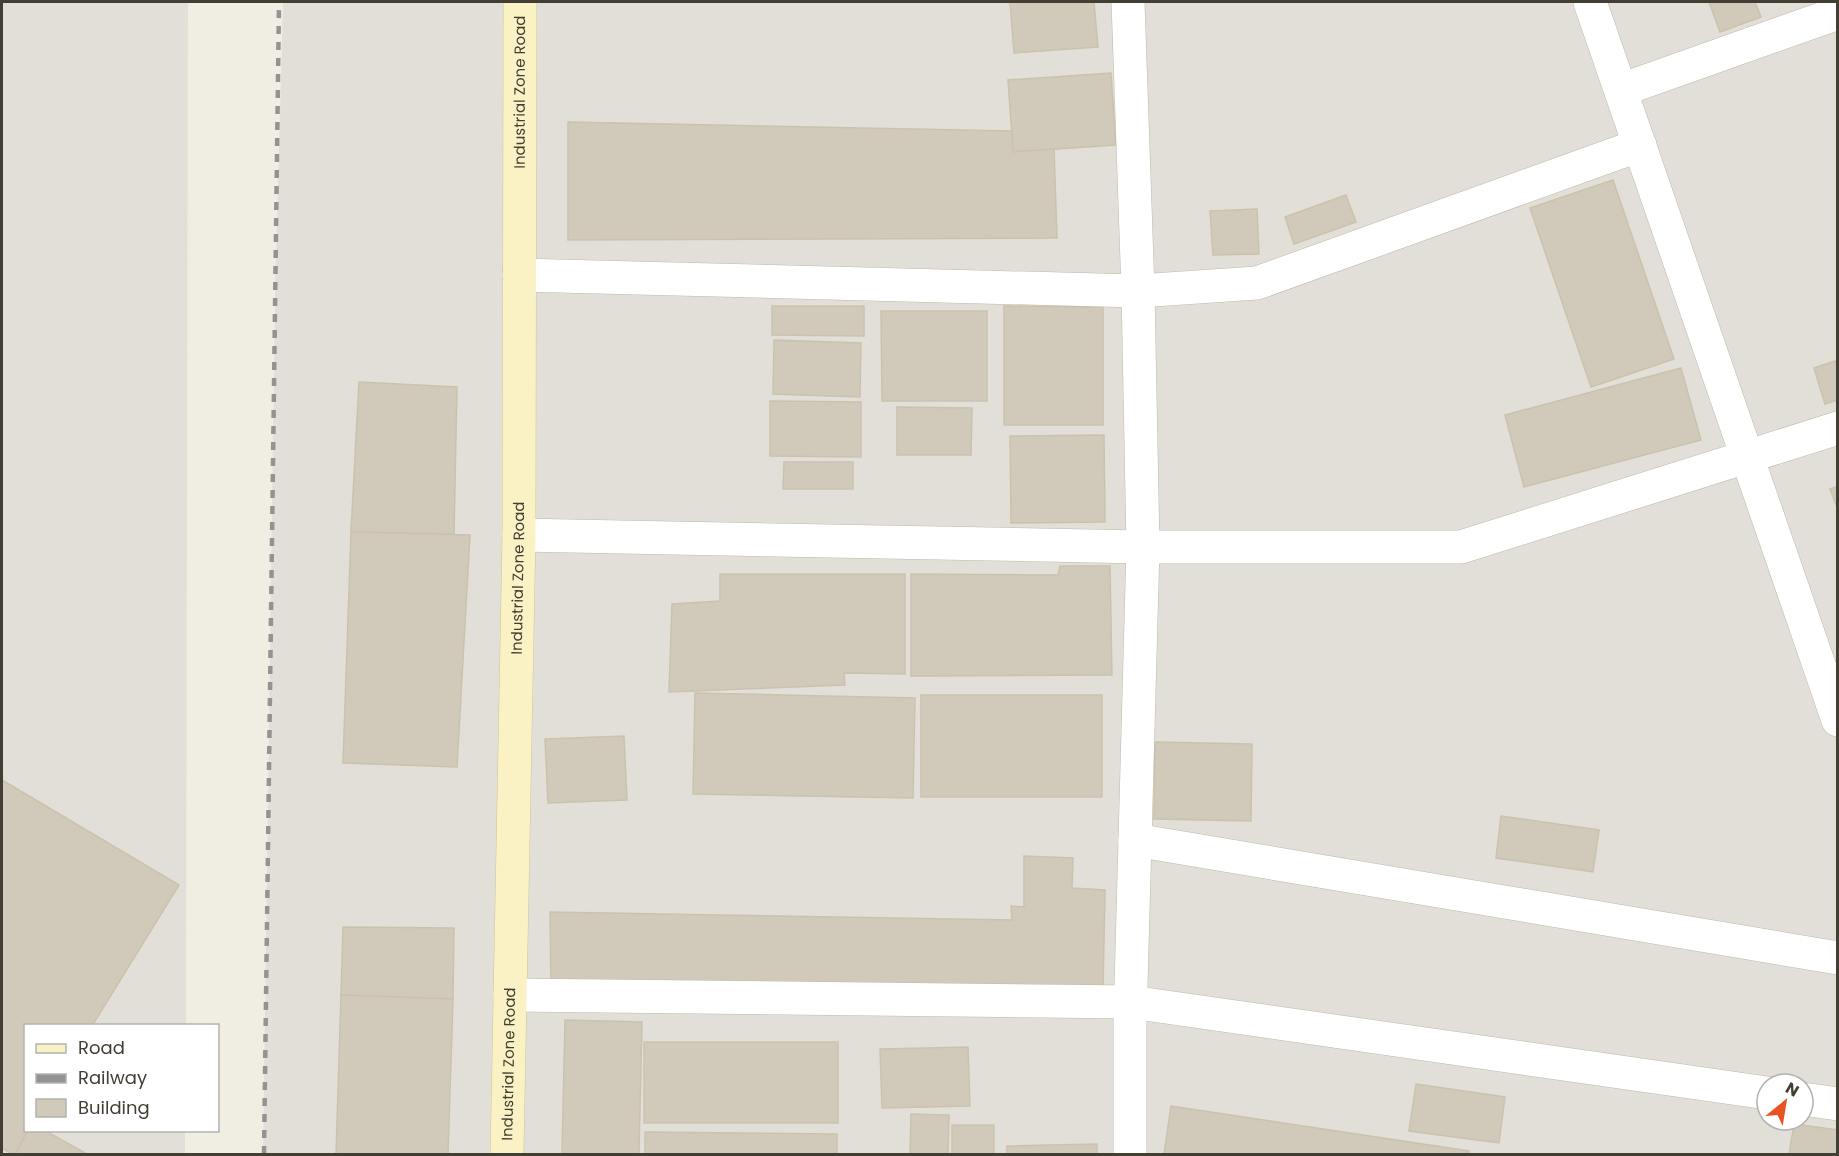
<svg xmlns="http://www.w3.org/2000/svg" width="1839" height="1156" font-family="Poppins,sans-serif">
	<rect width="100%" height="100%" fill="#f0eee3"/>
	<!-- industrial -->
	<g fill="#e2dfd9" fill-rule="evenodd">
		<polygon points="2,2 188,2 186,1025 26,1026 26,1130 185,1131 185,1154 2,1154"/>
		<path d="M283,2h1554v1152h-1574l12,-861zM1767,1084h36v36h-36z"/>
	</g>
	<!-- building -->
	<g fill="#d1caba" stroke="#cbc2ae" stroke-width="1.5">
		<polygon points="1010,2 1094,2 1098,47 1014,53"/>
		<polygon points="1709,2 1755,2 1761,17 1720,32"/>
		<polygon points="1111,73 1116,145 1013,152 1008,80"/>
		<polygon points="568,122 1012,131 1013,152 1054,149 1057,238 568,240"/>
		<polygon points="1613,180 1674,359 1591,387 1530,208"/>
		<polygon points="1346,195 1356,222 1294,244 1285,217"/>
		<polygon points="1257,209 1259,254 1213,255 1210,211"/>
		<polygon points="772,306 864,306 864,336 772,335"/>
		<polygon points="1004,306 1103,307 1103,425 1004,425"/>
		<polygon points="881,311 987,311 987,401 882,401"/>
		<polygon points="774,340 861,343 860,397 773,394"/>
		<polygon points="1835,361 1838,367 1838,400 1825,404 1814,368"/>
		<polygon points="1681,368 1701,440 1524,487 1505,415"/>
		<polygon points="359,382 457,387 454,534 351,532"/>
		<polygon points="770,401 861,402 861,457 770,456"/>
		<polygon points="897,407 972,408 971,455 897,455"/>
		<polygon points="1104,435 1105,522 1011,523 1010,436"/>
		<polygon points="784,462 853,462 853,489 783,489"/>
		<polygon points="1838,486 1838,510 1830,489"/>
		<polygon points="351,532 470,535 457,767 343,763"/>
		<polygon points="1060,566 1110,566 1112,675 911,676 911,574 1058,575"/>
		<polygon points="720,574 905,574 905,674 844,673 845,685 669,692 672,604 720,601"/>
		<polygon points="695,693 915,698 913,798 693,794"/>
		<rect x="921" y="695" width="181" height="102"/>
		<polygon points="624,736 627,800 548,803 545,739"/>
		<polygon points="1155,742 1252,744 1251,821 1154,819"/>
		<polygon points="2,780 179,885 92,1026 26,1026 26,1130 29,1130 16,1154 12,1154 2,1148"/>
		<polygon points="1501,816 1599,830 1593,872 1496,858"/>
		<polygon points="1024,856 1073,858 1072,888 1105,890 1103,990 551,988 550,912 1012,920 1011,906 1024,907"/>
		<polygon points="343,927 454,928 453,999 341,995"/>
		<polygon points="341,995 453,999 448,1154 336,1154"/>
		<polygon points="565,1020 642,1022 639,1154 562,1154"/>
		<rect x="644" y="1042" width="194" height="81"/>
		<polygon points="968,1047 970,1106 882,1108 880,1049"/>
		<polygon points="1416,1084 1505,1097 1499,1143 1409,1131"/>
		<polygon points="1171,1106 1469,1151 1469,1154 1164,1154"/>
		<polygon points="911,1114 949,1115 948,1154 910,1154"/>
		<polygon points="1794,1124 1838,1130 1838,1154 1789,1154"/>
		<rect x="952" y="1125" width="42" height="29"/>
		<polygon points="28,1130 44,1130 87,1154 15,1154"/>
		<polygon points="645,1132 837,1134 837,1154 645,1154"/>
		<polygon points="1097,1144 1097,1154 1007,1154 1007,1146"/>
	</g>
	<g fill="none" stroke-linecap="round" stroke-linejoin="round">
		<!-- street casing -->
		<g stroke="#beb9aa" stroke-width="34">
			<g id="street">
				<polyline points="1128,2 1138,291 1143,547 1130,1022 1130,1154"/>
				<polyline points="1590,2 1838,720"/>
				<polyline points="1621,90 1838,13"/>
				<polyline points="519,275 1138,291 1257,283 1640,145"/>
				<polyline points="519,535 1143,547 1461,547 1838,428"/>
				<polyline points="1135,840 1838,958"/>
				<polyline points="510,995 1131,1002 1767,1093"/>
				<polyline points="1803,1099 1838,1104"/>
			</g>
		</g>
		<!-- secondary casing -->
		<g stroke="#cdc496" stroke-width="34">
			<g id="secondary">
				<path id="s1" d="M507,1154l12,-619 1,-533"/>
			</g>
		</g>
		<!-- street -->
		<use href="#street" stroke="#fff" stroke-width="33"/>
		<!-- secondary -->
		<use href="#secondary" stroke="#faf2c4" stroke-width="33"/>
		<!-- rail -->
		<polyline stroke="#939393" stroke-width="4.5" stroke-dasharray="8 8" stroke-linecap="butt" points="264,1154 279,2"/>
	</g>
	<g text-anchor="middle" stroke-width="5" stroke-linejoin="round" paint-order="stroke">
		<!-- street labels -->
		<g font-size="15" fill="#423e34" stroke="#fff">
			<text dy="5" stroke="none"><textPath href="#s1" startOffset="1062">Industrial Zone Road</textPath></text>
			<text dy="5" stroke="none"><textPath href="#s1" startOffset="576">Industrial Zone Road</textPath></text>
			<text dy="5" stroke="none"><textPath href="#s1" startOffset="90">Industrial Zone Road</textPath></text>
		</g>
	</g>
	<!-- border -->
	<rect width="1839" height="1156" fill="none" stroke="#423e34" stroke-width="6"/>
	<!-- legend -->
	<rect x="24" y="1024" width="195" height="108" fill="#ffffff" stroke="#b3b2ae" stroke-width="1.5"/>
	<rect x="36" y="1044" width="30" height="9" fill="#faf2c4" stroke="#b3b2ae" stroke-width="1.5"/>
	<text x="78" y="1054" font-size="18" fill="#423e34">Road</text>
	<rect x="36" y="1074" width="30" height="9" fill="#939393" stroke="#b3b2ae" stroke-width="1.5"/>
	<text x="78" y="1084" font-size="18" fill="#423e34">Railway</text>
	<rect x="36" y="1099" width="30" height="18" fill="#d1caba" stroke="#b3b2ae" stroke-width="1.5"/>
	<text x="78" y="1114" font-size="18" fill="#423e34">Building</text>
	<!-- north arrow -->
	<g transform="translate(1785 1102) rotate(30)"><circle r="28" fill="#ffffff" stroke="#b3b2ae" stroke-width="1.5"/>
	<path d="M0-4.5L10 22L0 15L-10 22Z" fill="#e95321"/>
	<text y="-9" font-size="16" font-weight="bold" text-anchor="middle" fill="#423e34">N</text>
	</g>
</svg>
